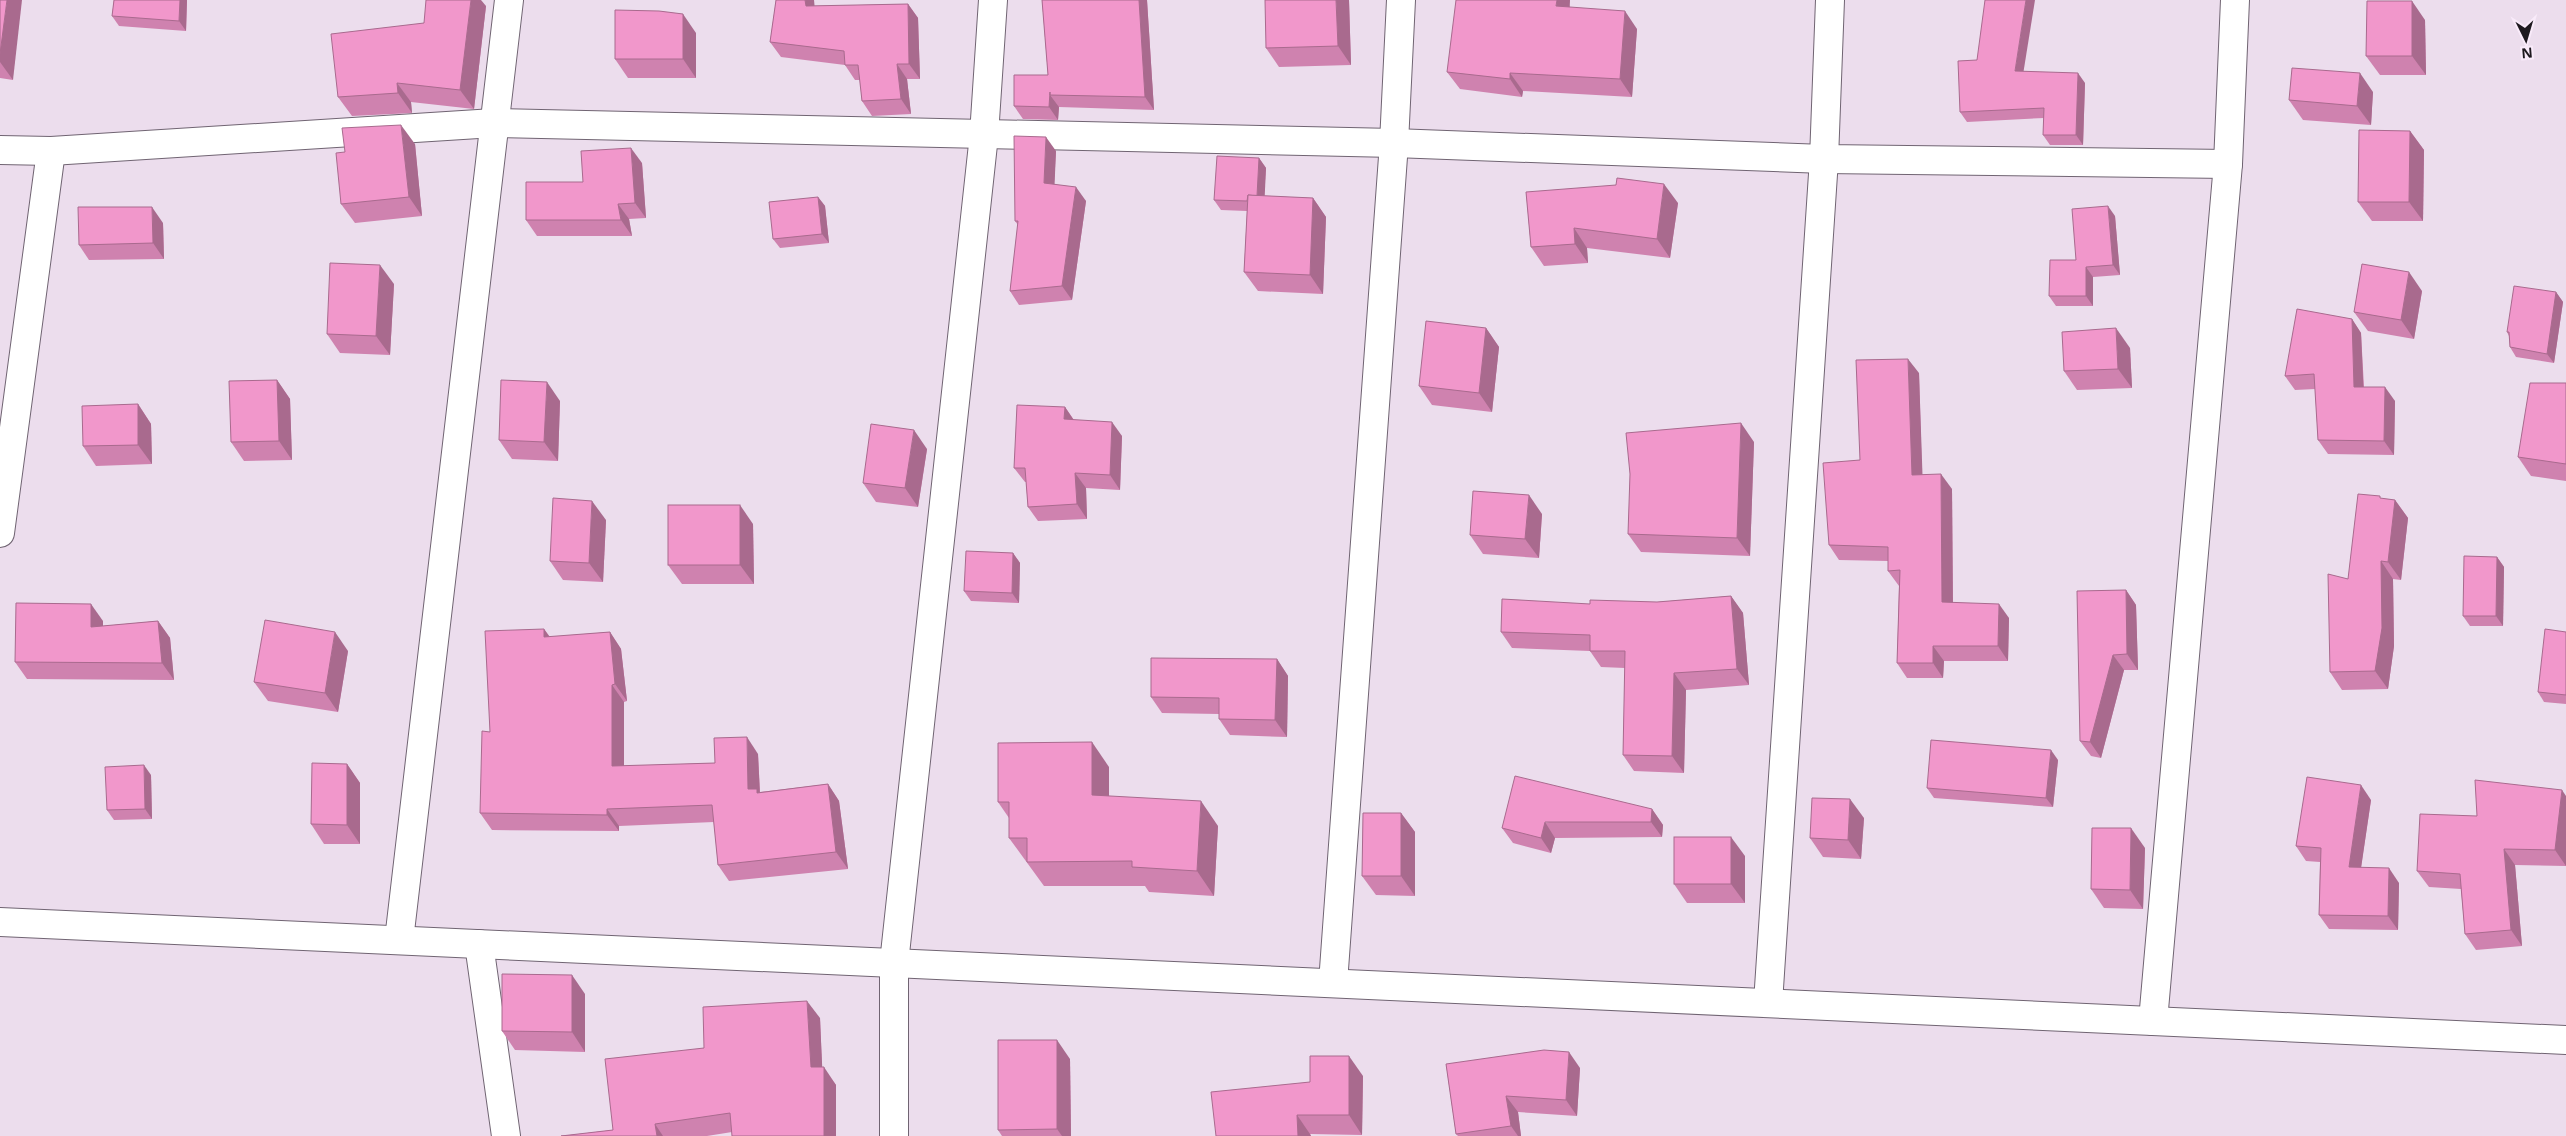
<svg xmlns="http://www.w3.org/2000/svg" width="2566" height="1136" font-family="'Open Sans',sans-serif">
	<rect width="100%" height="100%" fill="#ecdded"/>
	<g fill="none" stroke-linecap="round" stroke-linejoin="round">
		<!-- minor casing -->
		<g stroke="#706472" stroke-width="30">
			<g id="minor">
				<polyline points="0,150 51,151 494,123 1394,143 1824,159 2228,164"/>
				<polyline points="0,533 51,151"/>
				<polyline points="0,922 2566,1040"/>
				<polyline points="399,940 509,0"/>
				<polyline points="479,944 506,1136"/>
				<polyline points="1333,983 1394,143 1401,0"/>
				<polyline points="1768,1003 1824,159 1830,0"/>
				<polyline points="2153,1021 2228,164 2235,0"/>
				<polyline points="894,1136 894,963 984,135 993,0"/>
			</g>
		</g>
		<!-- minor -->
		<use href="#minor" stroke="#fff" stroke-width="28"/>
	</g>
	<!-- wall -->
	<g fill="#cf82af">
		<polygon points="0,0 13,80 0,78"/>
		<polygon points="114,0 187,0 186,31 119,26 112,16"/>
		<polygon points="776,0 814,0 814,6 908,4 918,18 920,79 907,79 911,114 872,116 862,101 860,80 855,80 845,65 781,57 770,42"/>
		<polygon points="1042,0 1147,0 1154,110 1059,107 1058,120 1023,119 1014,106 1048,75"/>
		<polygon points="1349,0 1351,65 1279,67 1266,48"/>
		<polygon points="486,6 474,109 411,102 412,113 352,116 338,97 424,23"/>
		<polygon points="1569,7 1637,29 1632,97 1523,91 1522,97 1460,89 1447,72"/>
		<polygon points="2425,20 2426,75 2380,75 2366,56"/>
		<polygon points="696,33 696,78 628,78 615,59"/>
		<polygon points="2024,71 2085,83 2083,145 2050,145 2043,135 2044,118 1967,122 1960,112"/>
		<polygon points="2373,92 2371,125 2303,120 2289,100"/>
		<polygon points="2410,131 2424,150 2423,221 2372,221 2358,202"/>
		<polygon points="415,144 422,216 355,223 341,204"/>
		<polygon points="1056,151 1054,184 1086,201 1072,300 1019,305 1010,291 1018,225 1015,221"/>
		<polygon points="1259,158 1266,168 1264,196 1313,198 1326,217 1323,294 1258,291 1244,272 1247,211 1221,210 1214,200"/>
		<polygon points="642,163 646,218 629,219 632,236 537,236 526,220 583,182"/>
		<polygon points="1526,192 1678,203 1670,258 1587,248 1588,263 1544,266 1531,247"/>
		<polygon points="818,197 825,206 829,243 780,248 773,239"/>
		<polygon points="2115,216 2120,275 2093,277 2093,306 2056,306 2049,296 2076,260"/>
		<polygon points="163,223 164,259 89,260 79,245"/>
		<polygon points="394,284 390,355 340,353 327,334"/>
		<polygon points="2422,291 2414,339 2368,331 2354,312"/>
		<polygon points="2556,292 2563,302 2554,363 2516,357 2510,347 2509,336 2507,332"/>
		<polygon points="2352,319 2361,333 2364,387 2395,401 2394,455 2328,454 2318,440 2315,389 2295,390 2285,376"/>
		<polygon points="1486,328 1499,347 1492,412 1432,405 1419,386"/>
		<polygon points="2130,348 2132,388 2077,390 2064,371"/>
		<polygon points="1919,373 1922,475 1952,489 1953,603 2009,618 2008,661 1944,661 1943,678 1907,678 1897,663 1899,586 1888,571 1888,561 1839,560 1829,545 1860,460"/>
		<polygon points="277,380 290,399 292,460 244,461 231,442"/>
		<polygon points="2566,383 2566,481 2531,476 2518,457"/>
		<polygon points="560,401 558,461 512,459 499,440"/>
		<polygon points="138,404 151,424 152,464 96,466 83,446"/>
		<polygon points="1065,407 1074,420 1122,436 1120,490 1086,488 1087,519 1038,521 1028,507 1026,482 1025,482 1014,468"/>
		<polygon points="1754,442 1750,556 1641,552 1628,534"/>
		<polygon points="927,449 918,507 876,502 863,483"/>
		<polygon points="2382,499 2395,500 2408,518 2401,580 2393,579 2394,646 2388,689 2342,690 2330,672 2348,579"/>
		<polygon points="1542,514 1539,558 1483,554 1470,535"/>
		<polygon points="606,520 603,582 563,580 550,561"/>
		<polygon points="753,524 754,584 682,584 668,565"/>
		<polygon points="1013,553 1020,563 1019,603 971,601 964,591"/>
		<polygon points="2497,557 2504,567 2503,626 2470,626 2463,616"/>
		<polygon points="2126,590 2136,605 2138,670 2124,670 2101,758 2091,756 2080,741"/>
		<polygon points="1731,596 1743,613 1749,685 1686,690 1684,773 1634,771 1623,755 1625,668 1601,667 1590,651 1512,648 1501,632 1590,604 1657,602"/>
		<polygon points="103,621 103,626 158,621 170,638 174,680 27,679 15,662"/>
		<polygon points="544,629 550,637 610,632 621,649 627,701 624,702 624,766 715,763 758,754 760,792 828,784 839,801 848,869 729,881 718,865 714,822 619,826 619,831 492,830 480,813 490,732"/>
		<polygon points="2566,632 2566,704 2544,702 2538,692"/>
		<polygon points="348,651 338,712 268,701 254,682"/>
		<polygon points="1277,659 1288,676 1287,737 1230,735 1219,719 1219,714 1162,713 1151,697"/>
		<polygon points="2058,760 2053,807 1934,798 1927,788"/>
		<polygon points="347,764 360,783 360,844 324,844 311,824"/>
		<polygon points="1109,767 1109,796 1218,826 1214,896 1149,892 1145,886 1044,886 1009,838 1009,818 998,802"/>
		<polygon points="151,775 152,819 114,820 107,810"/>
		<polygon points="2566,796 2566,866 2515,865 2522,946 2476,950 2465,934 2461,889 2429,887 2417,871 2477,816"/>
		<polygon points="2371,800 2361,867 2399,883 2398,930 2329,929 2319,915 2320,862 2306,861 2296,846"/>
		<polygon points="1652,809 1663,825 1662,837 1555,838 1551,853 1513,843 1502,828"/>
		<polygon points="1401,813 1415,832 1415,896 1376,895 1362,876"/>
		<polygon points="1864,818 1861,859 1823,857 1810,838"/>
		<polygon points="2145,848 2143,909 2104,908 2091,889"/>
		<polygon points="1745,856 1745,903 1687,903 1674,884"/>
		<polygon points="585,994 585,1052 515,1050 502,1031"/>
		<polygon points="820,1018 822,1067 836,1085 836,1136 732,1136 732,1132 707,1136 561,1136 613,1130 704,1048"/>
		<polygon points="1070,1059 1071,1136 1002,1136 998,1130"/>
		<polygon points="1446,1064 1580,1068 1577,1116 1518,1112 1521,1136 1458,1136 1456,1134"/>
		<polygon points="1363,1076 1362,1135 1310,1134 1311,1136 1216,1136"/>
	</g>
	<!-- shaded-wall -->
	<g fill="#a96a8e">
		<polygon points="7,0 22,0 13,80 0,62 0,54"/>
		<polygon points="180,0 187,0 186,31 179,21"/>
		<polygon points="471,0 481,0 486,6 474,109 460,90"/>
		<polygon points="805,0 814,0 816,21 806,6"/>
		<polygon points="1139,0 1147,0 1154,110 1145,97"/>
		<polygon points="1336,0 1349,0 1351,65 1338,46"/>
		<polygon points="1557,0 1570,0 1569,24 1556,6"/>
		<polygon points="2026,0 2035,0 2022,81 2015,71"/>
		<polygon points="2412,1 2425,20 2426,75 2412,56"/>
		<polygon points="908,4 918,18 920,79 909,64"/>
		<polygon points="1625,11 1637,29 1632,97 1620,79"/>
		<polygon points="683,14 696,33 696,78 683,59"/>
		<polygon points="897,64 907,79 911,114 901,99"/>
		<polygon points="1510,73 1523,91 1522,97 1510,79"/>
		<polygon points="2078,73 2085,83 2083,145 2076,135"/>
		<polygon points="2360,73 2373,92 2371,125 2357,106"/>
		<polygon points="397,83 411,102 412,113 398,93"/>
		<polygon points="1050,92 1050,95 1059,107 1058,120 1049,107"/>
		<polygon points="401,125 415,144 422,216 409,197"/>
		<polygon points="2410,131 2424,150 2423,221 2409,202"/>
		<polygon points="1046,137 1056,151 1054,197 1044,183"/>
		<polygon points="631,148 642,163 646,218 635,203"/>
		<polygon points="1259,158 1266,168 1264,211 1257,201"/>
		<polygon points="1664,184 1678,203 1670,258 1657,239"/>
		<polygon points="1076,187 1086,201 1072,300 1062,286"/>
		<polygon points="818,197 825,206 829,243 822,234"/>
		<polygon points="1313,198 1326,217 1323,294 1310,275"/>
		<polygon points="618,204 629,219 632,236 621,220"/>
		<polygon points="2108,206 2115,216 2120,275 2113,265"/>
		<polygon points="152,207 163,223 164,259 153,243"/>
		<polygon points="1574,228 1587,248 1588,263 1575,244"/>
		<polygon points="380,265 394,284 390,355 376,336"/>
		<polygon points="2086,267 2093,277 2093,306 2086,296"/>
		<polygon points="2409,272 2422,291 2414,339 2401,320"/>
		<polygon points="2556,292 2563,302 2554,363 2547,354"/>
		<polygon points="2352,319 2361,333 2364,401 2354,387"/>
		<polygon points="1486,328 1499,347 1492,412 1479,393"/>
		<polygon points="2116,328 2130,348 2132,388 2118,369"/>
		<polygon points="1908,359 1919,373 1923,490 1912,475"/>
		<polygon points="277,380 290,399 292,460 279,441"/>
		<polygon points="547,382 560,401 558,461 544,442"/>
		<polygon points="2385,387 2395,401 2394,455 2384,441"/>
		<polygon points="138,404 151,424 152,464 138,445"/>
		<polygon points="1065,407 1075,422 1064,419"/>
		<polygon points="1112,422 1122,436 1120,490 1110,475"/>
		<polygon points="1741,423 1754,442 1750,556 1737,538"/>
		<polygon points="914,430 927,449 918,507 905,488"/>
		<polygon points="1075,473 1086,488 1087,519 1077,504"/>
		<polygon points="1941,474 1952,489 1953,617 1942,602"/>
		<polygon points="1529,495 1542,514 1539,558 1525,539"/>
		<polygon points="2395,500 2408,518 2401,580 2388,562"/>
		<polygon points="592,501 606,520 603,582 589,563"/>
		<polygon points="740,505 753,524 754,584 740,565"/>
		<polygon points="1013,553 1020,563 1019,603 1012,593"/>
		<polygon points="2497,557 2504,567 2503,626 2496,616"/>
		<polygon points="2381,561 2393,579 2394,646 2388,689 2375,671"/>
		<polygon points="2126,590 2136,605 2138,670 2127,654"/>
		<polygon points="1731,596 1743,613 1749,685 1737,669"/>
		<polygon points="91,604 103,621 103,644 91,627"/>
		<polygon points="1999,604 2009,618 2008,661 1998,646"/>
		<polygon points="158,621 170,638 174,680 162,663"/>
		<polygon points="544,629 556,646 544,637"/>
		<polygon points="335,632 348,651 338,712 325,693"/>
		<polygon points="610,632 621,649 627,701 615,684"/>
		<polygon points="1933,646 1944,661 1943,678 1933,663"/>
		<polygon points="2113,655 2124,670 2101,758 2090,742"/>
		<polygon points="1277,659 1288,676 1287,737 1275,720"/>
		<polygon points="1674,673 1686,690 1684,773 1672,756"/>
		<polygon points="612,685 624,702 624,783 612,766"/>
		<polygon points="747,737 758,754 760,796 748,789"/>
		<polygon points="1092,742 1109,767 1109,820 1092,795"/>
		<polygon points="2051,750 2058,760 2053,807 2046,798"/>
		<polygon points="347,764 360,783 360,844 347,825"/>
		<polygon points="144,765 151,775 152,819 145,809"/>
		<polygon points="828,784 839,801 848,869 836,852"/>
		<polygon points="2361,785 2371,800 2359,882 2349,867"/>
		<polygon points="2562,790 2566,796 2566,866 2555,850"/>
		<polygon points="1850,799 1864,818 1861,859 1848,840"/>
		<polygon points="1201,801 1218,826 1214,896 1197,871"/>
		<polygon points="607,809 619,826 619,831 607,815"/>
		<polygon points="1652,809 1663,825 1662,837 1651,822"/>
		<polygon points="1401,813 1415,832 1415,896 1401,876"/>
		<polygon points="1545,822 1555,838 1551,853 1541,838"/>
		<polygon points="2131,828 2145,848 2143,909 2130,890"/>
		<polygon points="1731,837 1745,856 1745,903 1731,884"/>
		<polygon points="2504,849 2515,865 2522,946 2511,930"/>
		<polygon points="2389,868 2399,883 2398,930 2388,916"/>
		<polygon points="572,975 585,994 585,1052 572,1032"/>
		<polygon points="807,1001 820,1018 823,1085 811,1067"/>
		<polygon points="1057,1040 1070,1059 1071,1136 1062,1136 1057,1129"/>
		<polygon points="1569,1052 1580,1068 1577,1116 1566,1100"/>
		<polygon points="1349,1056 1363,1076 1362,1135 1349,1115"/>
		<polygon points="824,1067 836,1085 836,1136 824,1136"/>
		<polygon points="1506,1096 1518,1112 1521,1136 1518,1136 1511,1126"/>
		<polygon points="1297,1115 1310,1134 1311,1136 1298,1136"/>
		<polygon points="655,1124 663,1136 657,1136"/>
	</g>
	<!-- building -->
	<g fill="#f197cb" stroke="#a96a8e">
		<polygon points="0,0 7,0 0,54"/>
		<polygon points="114,0 180,0 179,21 112,16"/>
		<polygon points="426,0 471,0 460,90 397,83 398,93 338,97 331,34 424,23"/>
		<polygon points="776,0 805,0 806,6 908,4 909,64 897,64 901,99 862,101 858,65 845,65 844,51 770,42"/>
		<polygon points="1042,0 1139,0 1145,97 1050,95 1050,92 1049,107 1014,106 1014,75 1048,75"/>
		<polygon points="1265,0 1336,0 1338,46 1266,48"/>
		<polygon points="1456,0 1557,0 1556,6 1625,11 1620,79 1510,73 1510,79 1447,72"/>
		<polygon points="1985,0 2026,0 2015,71 2078,73 2076,135 2043,135 2044,108 1960,112 1958,61 1977,60"/>
		<polygon points="2367,1 2412,1 2412,56 2366,56"/>
		<polygon points="615,10 659,11 683,14 683,59 615,59"/>
		<polygon points="2292,68 2360,73 2357,106 2289,100"/>
		<polygon points="401,125 409,197 341,204 336,153 345,152 342,128"/>
		<polygon points="2359,130 2410,131 2409,202 2358,202"/>
		<polygon points="1014,136 1046,137 1044,183 1076,187 1062,286 1010,291 1018,221 1015,221"/>
		<polygon points="631,148 635,203 618,204 621,220 526,220 526,182 583,182 581,151"/>
		<polygon points="1217,156 1259,158 1257,196 1248,195 1247,201 1214,200"/>
		<polygon points="1617,178 1664,184 1657,239 1574,228 1575,244 1531,247 1526,192 1616,185"/>
		<polygon points="1248,195 1313,198 1310,275 1244,272"/>
		<polygon points="818,197 822,234 773,239 769,202"/>
		<polygon points="2108,206 2113,265 2086,267 2086,296 2049,296 2050,260 2076,260 2072,209"/>
		<polygon points="78,207 152,207 153,243 79,245"/>
		<polygon points="330,263 380,265 376,336 327,334"/>
		<polygon points="2362,264 2409,272 2401,320 2354,312"/>
		<polygon points="2514,286 2556,292 2547,354 2510,347 2509,332 2507,332"/>
		<polygon points="2297,309 2352,319 2354,387 2385,387 2384,441 2318,440 2314,374 2285,376"/>
		<polygon points="1426,321 1486,328 1479,393 1419,386"/>
		<polygon points="2116,328 2118,369 2064,371 2062,332"/>
		<polygon points="1908,359 1912,475 1941,474 1942,602 1999,604 1998,646 1933,646 1933,663 1897,663 1900,570 1888,571 1888,547 1829,545 1823,463 1860,460 1856,360"/>
		<polygon points="277,380 279,441 231,442 229,381"/>
		<polygon points="501,380 547,382 544,442 499,440"/>
		<polygon points="2530,383 2566,383 2566,464 2518,457"/>
		<polygon points="138,404 138,445 83,446 82,406"/>
		<polygon points="1017,405 1065,407 1064,419 1112,422 1110,475 1075,473 1077,504 1028,507 1025,468 1014,468"/>
		<polygon points="1741,423 1737,538 1628,534 1630,474 1626,433"/>
		<polygon points="871,424 914,430 905,488 863,483"/>
		<polygon points="1473,491 1529,495 1525,539 1470,535"/>
		<polygon points="2358,494 2380,496 2380,498 2395,500 2388,562 2381,561 2382,628 2375,671 2330,672 2328,574 2348,579"/>
		<polygon points="553,498 592,501 589,563 550,561"/>
		<rect x="668" y="505" width="72" height="60"/>
		<polygon points="966,551 1013,553 1012,593 964,591"/>
		<polygon points="2464,556 2497,557 2496,616 2463,616"/>
		<polygon points="2126,590 2127,654 2113,655 2090,742 2080,741 2077,591"/>
		<polygon points="1731,596 1737,669 1674,673 1672,756 1623,755 1625,651 1590,651 1590,635 1501,632 1502,599 1590,604 1590,600 1657,602"/>
		<polygon points="16,603 91,604 91,627 158,621 162,663 15,662"/>
		<polygon points="265,620 335,632 325,693 254,682"/>
		<polygon points="544,629 544,637 610,632 615,684 612,685 612,766 715,763 714,738 747,737 748,789 757,789 757,793 828,784 836,852 718,865 712,805 607,809 607,815 480,813 482,731 490,732 485,631"/>
		<polygon points="2545,629 2566,632 2566,695 2538,692"/>
		<polygon points="1151,658 1277,659 1275,720 1219,719 1219,698 1151,697"/>
		<polygon points="1931,740 2051,750 2046,798 1927,788"/>
		<polygon points="1092,742 1092,795 1201,801 1197,871 1132,867 1132,861 1027,862 1027,838 1009,838 1009,802 998,802 998,743"/>
		<polygon points="312,763 347,764 347,825 311,824"/>
		<polygon points="144,765 145,809 107,810 105,767"/>
		<polygon points="1515,776 1652,809 1651,822 1545,822 1541,838 1502,828"/>
		<polygon points="2307,777 2361,785 2349,867 2389,868 2388,916 2319,915 2321,848 2296,846"/>
		<polygon points="2475,780 2562,790 2555,850 2504,849 2511,930 2465,934 2460,874 2417,871 2420,814 2477,816"/>
		<polygon points="1812,798 1850,799 1848,840 1810,838"/>
		<polygon points="1363,813 1401,813 1401,876 1362,876"/>
		<polygon points="2092,828 2131,828 2130,890 2091,889"/>
		<rect x="1674" y="837" width="57" height="47"/>
		<polygon points="502,974 572,975 572,1032 502,1031"/>
		<polygon points="807,1001 811,1067 824,1067 824,1136 732,1136 730,1113 655,1124 657,1136 561,1136 613,1130 605,1059 704,1048 703,1007"/>
		<polygon points="998,1040 1057,1040 1057,1129 998,1130"/>
		<polygon points="1544,1050 1569,1052 1566,1100 1506,1096 1511,1126 1456,1134 1446,1064"/>
		<polygon points="1310,1056 1349,1056 1349,1115 1297,1115 1298,1136 1216,1136 1211,1092 1310,1082"/>
	</g>
	<!-- north arrow -->
	<g transform="translate(2526 40) rotate(175)" stroke="#f9ebfa" stroke-width="4" paint-order="stroke">
	<path d="M0-4L9 19L0 12L-9 19Z" fill="#1e191f"/>
	<text y="-8" font-size="14" font-weight="bold" text-anchor="middle" fill="#1e191f">N</text>
	</g>
</svg>
